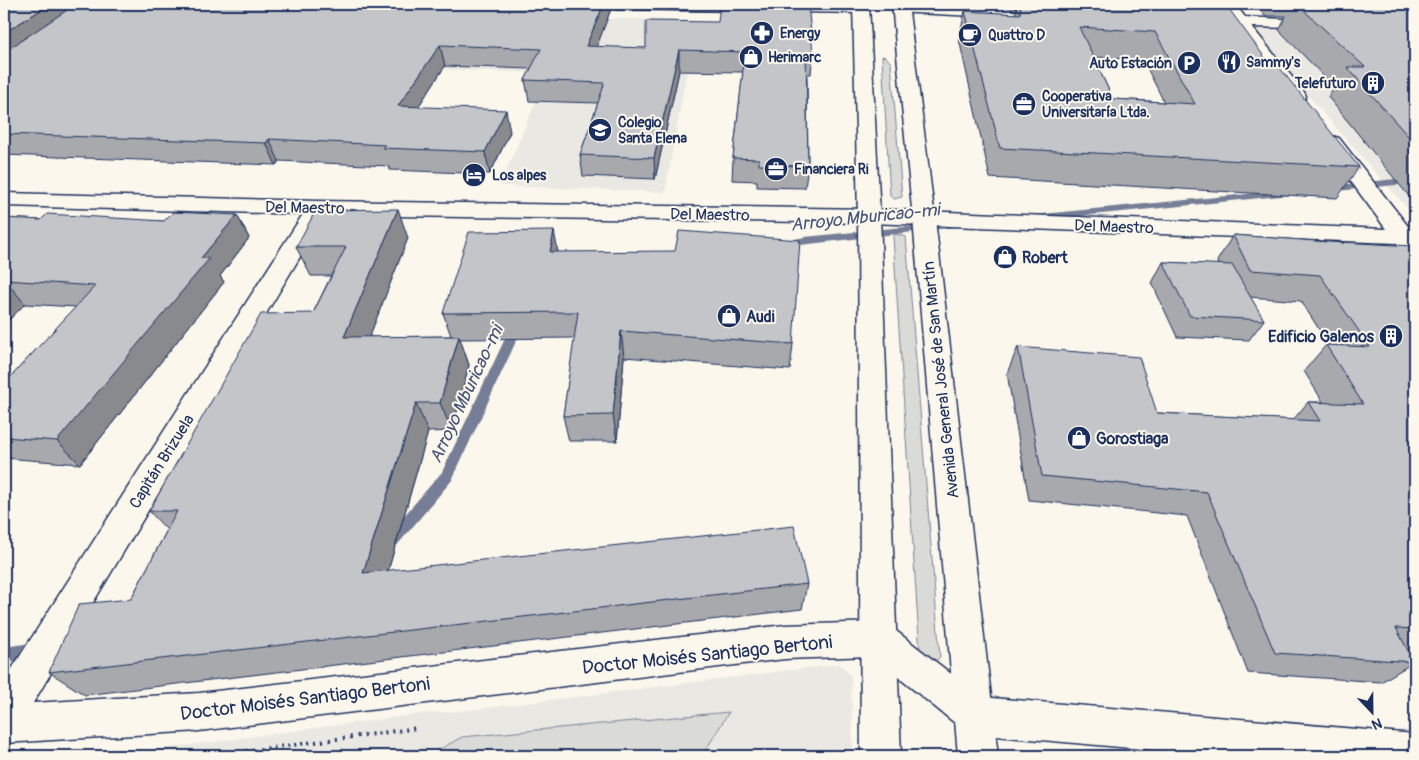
<svg xmlns="http://www.w3.org/2000/svg" width="1419" height="760" font-family="Pangolin,sans-serif">
	<rect width="100%" height="100%" fill="#fbf7ec"/>
	<filter id="ink" filterUnits="userSpaceOnUse"><feTurbulence type="fractalNoise" baseFrequency=".02" numOctaves="2"/><feDisplacementMap in="SourceGraphic" scale="10" xChannelSelector="R" yChannelSelector="G"/><feConvolveMatrix kernelMatrix="1 2 1 2 8 2 1 2 1" color-interpolation-filters="sRGB"/></filter>
	<g filter="url(#ink)">
		<!-- built -->
		<g fill="#eae8e2">
			<polygon points="463,14 696,21 665,192 500,186 548,73 427,69"/>
			<polygon points="1254,28 1415,33 1415,217 1315,104"/>
			<polygon points="840,664 851,676 853,756 108,756 419,714 470,710"/>
		</g>
		<!-- green -->
		<g fill="#dadad7" stroke="#7a849a">
			<polygon points="882,56 886,57 891,63 902,197 894,199 890,196"/>
			<polygon points="896,234 906,237 940,657 934,663 920,655 893,236"/>
			<polygon points="729,712 702,756 427,756 462,737"/>
		</g>
		<g fill="none" stroke-linecap="round" stroke-linejoin="round">
			<!-- stream -->
			<g fill="#747e96" fill-rule="evenodd">
				<polygon points="1415,177 1415,183 1328,192 1323,189 1328,186"/>
				<polygon points="1288,190 1293,193 1291,195 1032,221 1027,218 1032,215"/>
				<polygon points="962,221 967,224 966,226 783,247 778,244 779,242 805,237"/>
				<polygon points="518,320 524,324 452,480 394,549 389,551 384,549 382,544 384,539 442,472 512,324"/>
				<polygon points="38,642 44,644 46,650 44,656 4,663 4,647"/>
			</g>
			<!-- minor casing -->
			<g stroke="#1b2f5e" stroke-width="3">
				<g id="minor">
					<polygon points="609,4 863,4 869,8 867,11 861,13 617,9 611,7"/>
					<polygon points="901,4 1052,10 1058,12 1060,15 1058,18 1052,20 895,12 893,9 895,6"/>
					<polygon points="1232,6 1238,8 1245,17 1325,21 1327,24 1325,27 1319,29 1252,27 1304,92 1306,96 1304,100 1297,102 1290,100 1235,26 1200,25 1194,23 1192,20 1194,17 1228,16 1224,11 1226,8"/>
					<polygon points="1332,136 1339,138 1411,230 1415,230 1415,253 1404,252 1397,243 869,223 325,215 33,703 199,693 785,625 878,622 891,627 981,697 1415,734 1415,756 1221,756 974,734 961,728 872,656 785,659 199,731 4,743 4,681 303,214 4,206 4,193 318,201 869,209 1386,229 1322,142 1325,138"/>
				</g>
			</g>
			<!-- highway casing -->
			<g stroke="#1b2f5e" stroke-width="3">
				<g id="highway">
					<polygon points="853,4 869,4 880,216 901,756 861,756 858,216"/>
					<polygon points="892,4 908,4 935,219 998,756 958,756 913,219"/>
				</g>
			</g>
			<!-- path -->
			<polyline stroke="#1b2f5e" stroke-width="4" stroke-dasharray="2 5" stroke-linecap="butt" points="211,756 418,728"/>
			<!-- minor -->
			<use href="#minor" fill="#fbf7ec" fill-rule="evenodd"/>
			<!-- highway -->
			<use href="#highway" fill="#fbf7ec" fill-rule="evenodd"/>
		</g>
		<!-- wall -->
		<g fill="#a8a9ad" stroke="#1b2f5e" fill-rule="evenodd">
			<polygon points="4,4 73,6 611,9 596,47 813,53 811,74 807,74 808,166 805,188 757,187 757,181 732,180 733,158 743,72 679,71 655,179 583,176 580,155 598,103 529,101 525,80 531,69 445,66 418,107 510,132 490,174 390,170 389,166 279,161 276,165 4,155"/>
			<path d="M1014,4h144l1,2 112,60 88,101 -22,31 -347,-20 -31,-139 6,-28 50,3 2,-7h-3zM1093,57l50,3 21,42 -51,-3z"/>
			<polygon points="1254,4 1415,4 1415,200 1412,200 1328,97 1334,87 1279,30 1286,16 1265,16"/>
			<polygon points="237,215 249,238 220,276 224,282 80,464 4,458 4,384 76,307 25,304 8,321 4,321 4,218 41,220 164,221"/>
			<polygon points="1233,235 1341,243 1342,242 1415,249 1415,652 1409,652 1414,662 1381,682 1248,673 1187,516 1029,500 1007,373 1018,347 1157,413 1293,420 1308,402 1323,402 1304,371 1326,345 1329,345 1301,301 1250,297 1264,320 1249,340 1177,337 1152,283 1163,262 1218,265 1217,261"/>
			<polygon points="408,238 369,337 451,336 443,313 558,252 793,344 790,370 624,357 617,441 569,441 563,416 575,338 460,339 469,365 452,431 428,432 388,571 807,584 802,609 85,695 49,672 131,599 167,530 149,511 313,313 331,276 311,276 296,247"/>
		</g>
		<!-- shaded-wall -->
		<g fill="#888a8d" stroke="#1b2f5e">
			<polygon points="50,4 71,4 77,13 4,62 4,33"/>
			<polygon points="604,4 611,4 611,9 589,67 586,46"/>
			<polygon points="440,45 445,66 405,127 398,106"/>
			<polygon points="679,50 679,71 655,179 654,158"/>
			<polygon points="506,110 510,132 490,174 485,152"/>
			<polygon points="269,139 279,161 276,165 266,143"/>
			<polygon points="398,209 408,238 358,366 344,337"/>
			<polygon points="237,215 249,238 220,276 224,282 80,464 57,441 201,258"/>
			<polygon points="554,231 559,257 550,252"/>
			<polygon points="5,280 25,304 8,321 4,317 4,281"/>
			<polygon points="621,331 624,357 617,441 613,415"/>
			<polygon points="459,336 469,365 452,431 440,403"/>
			<polygon points="416,403 428,432 380,599 363,573"/>
		</g>
		<!-- building -->
		<g fill="#c3c5c9" stroke="#1b2f5e" fill-rule="evenodd">
			<polygon points="4,4 50,4 4,33"/>
			<polygon points="76,4 604,4 586,46 646,48 646,21 718,22 720,4 808,4 813,53 806,53 808,166 759,165 759,159 733,158 745,52 679,50 654,158 580,155 604,85 603,85 604,83 525,80 541,49 440,45 398,106 506,110 485,152 382,148 385,145 269,139 266,143 4,134 4,52"/>
			<path d="M1021,4h137l1,2 70,3 42,57 8,1 80,100 -359,-19 -35,-137 55,3zM1079,27l76,5 40,72 -82,-5z"/>
			<polygon points="1297,4 1415,4 1415,144 1347,67 1365,67"/>
			<polygon points="398,209 344,337 459,336 440,403 416,403 363,573 794,526 807,584 49,672 79,604 131,599 177,511 149,511 261,314 313,313 346,247 296,247 316,210"/>
			<polygon points="173,212 237,215 201,258 209,259 57,441 4,437 4,384 95,286 5,280 4,281 4,218 41,220 47,214 164,221"/>
			<polygon points="554,231 550,252 675,251 679,231 800,240 793,344 621,331 613,415 563,416 578,312 443,313 469,232"/>
			<polygon points="1233,235 1344,243 1342,242 1413,246 1415,249 1415,393 1412,392 1415,398 1415,629 1396,628 1414,662 1275,653 1207,492 1042,476 1018,347 1139,357 1157,413 1320,421 1308,402 1363,404 1326,345 1370,347 1320,275 1250,270"/>
			<polygon points="1163,262 1232,265 1264,320 1190,316"/>
		</g>
	</g>
	<!-- icons -->
	<defs>
		<g id="pharmacy-disc" transform="scale(1.25)"><circle r="9.5" fill="#1b2f5e" stroke="#fbf7ec"/><path d="M-2-6h4v4h4v4h-4v4h-4v-4h-4v-4h4Z" fill="#fff"/></g>
		<g id="cafe-disc" transform="scale(1.25)"><circle r="9.5" fill="#1b2f5e" stroke="#fbf7ec"/><path d="M-5.5-4.5H6V0H3Q3 3.5 0 3.5H-2.5Q-5.5 3.5-5.5 0ZM3-3.2v2h1.7v-2ZM-6 4.5H4V6H-6Z" fill="#fff"/></g>
		<g id="shop-disc" transform="scale(1.25)"><circle r="9.5" fill="#1b2f5e" stroke="#fbf7ec"/><path d="M-5-2.5h2.3a2.7 3.5 0 0 1 5.4 0H5L5.5 6h-11ZM-1.5-2.5h3a1.5 2.3 0 0 0-3 0Z" fill="#fff"/></g>
		<g id="restaurant-disc" transform="scale(1.25)"><circle r="9.5" fill="#1b2f5e" stroke="#fbf7ec"/><path d="M-5-6h1v4h1v-4h1v4h1v-4h1v5L-1.5 .5V6h-2V.5L-5-1ZM5-6V6H3V1.5H1.5Q1.5-4 5-6Z" fill="#fff"/></g>
		<g id="parking-disc" transform="scale(1.25)"><circle r="9.5" fill="#1b2f5e" stroke="#fbf7ec"/><path d="M-3.5-5.5H1a3.5 3.5 0 0 1 0 7H-1V5.5H-3.5ZM-1-3.4V-.6H.8a1.4 1.4 0 0 0 0-2.8Z" fill="#fff"/></g>
		<g id="building-disc" transform="scale(1.25)"><circle r="9.5" fill="#1b2f5e" stroke="#fbf7ec"/><path d="M-4-6H4V6H1V3H-1V6H-4ZM-2.5-4.3h1.7v1.8h-1.7ZM.8-4.3h1.7v1.8H.8ZM-2.5-1h1.7V.8h-1.7ZM.8-1h1.7V.8H.8Z" fill="#fff"/></g>
		<g id="office-disc" transform="scale(1.25)"><circle r="9.5" fill="#1b2f5e" stroke="#fbf7ec"/><path d="M-6-3h4V-5.5h4V-3h4V5H-6ZM-1-4.5V-3h2v-1.5ZM-6 0V1H6V0Z" fill="#fff"/></g>
		<g id="school-disc" transform="scale(1.25)"><circle r="9.5" fill="#1b2f5e" stroke="#fbf7ec"/><path d="M0-5L7-2L0 1L-7-2ZM-4 1L0 2.5L4 1V4Q0 6-4 4Z" fill="#fff"/></g>
		<g id="hotel-disc" transform="scale(1.25)"><circle r="9.5" fill="#1b2f5e" stroke="#fbf7ec"/><path d="M-6-4.5h1.5V1H6V5H4.5V3h-9V5H-6ZM-4 0a1.8 1.8 0 1 1 3.6 0ZM.5 0V-2.5h3Q6-2.5 6 0Z" fill="#fff"/></g>
	</defs>
	<g fill-rule="evenodd">
		<use href="#pharmacy-disc" x="762" y="33"/>
		<use href="#cafe-disc" x="970" y="35"/>
		<use href="#shop-disc" x="751" y="57"/>
		<use href="#restaurant-disc" x="1229" y="62"/>
		<use href="#parking-disc" x="1189" y="63"/>
		<use href="#building-disc" x="1373" y="83"/>
		<use href="#office-disc" x="1024" y="104"/>
		<use href="#school-disc" x="600" y="130"/>
		<use href="#office-disc" x="776" y="169"/>
		<use href="#hotel-disc" x="474" y="175"/>
		<use href="#shop-disc" x="1005" y="257"/>
		<use href="#shop-disc" x="729" y="316"/>
		<use href="#building-disc" x="1391" y="336"/>
		<use href="#shop-disc" x="1079" y="438"/>
	</g>
	<g text-anchor="middle" stroke-width="4" stroke-linejoin="round" paint-order="stroke">
		<!-- far-poi labels -->
		<g font-size="14" font-weight="bold" fill="#1b2f5e" stroke="#fbf7ec" text-anchor="start">
			<text x="780" y="38">Energy</text>
			<text x="988" y="40">Quattro D</text>
			<text x="768" y="62">Herimarc</text>
			<text x="1246" y="67">Sammy's</text>
			<text x="1172" y="68" text-anchor="end">Auto Estación</text>
			<text x="1356" y="88" text-anchor="end">Telefuturo</text>
			<text x="1042" y="101">Cooperativa<tspan x="1042" dy="16">Universitaría Ltda.</tspan></text>
			<text x="618" y="127">Colegio<tspan x="618" dy="16">Santa Elena</tspan></text>
			<text x="794" y="174">Financiera Ri</text>
			<text x="492" y="180">Los alpes</text>
		</g>
		<!-- street labels -->
		<g font-size="16" fill="#1b2f5e" stroke="#fbf7ec">
			<text transform="translate(305 207) rotate(1)" y="6">Del Maestro</text>
			<text transform="translate(710 214) rotate(1)" y="6">Del Maestro</text>
			<text transform="translate(1114 226) rotate(2)" y="6">Del Maestro</text>
			<text transform="translate(940 380) rotate(-96)" y="6">Avenida General José de San Martín</text>
			<text transform="translate(161 461) rotate(-58)" y="6">Capitán Brizuela</text>
		</g>
		<!-- poi labels -->
		<g font-size="16" font-weight="bold" fill="#1b2f5e" stroke="#fbf7ec" text-anchor="start">
			<text x="1022" y="263">Robert</text>
			<text x="746" y="322">Audi</text>
			<text x="1374" y="342" text-anchor="end">Edificio Galenos</text>
			<text x="1096" y="444">Gorostiaga</text>
		</g>
		<!-- water labels -->
		<g font-size="18" font-style="italic" fill="#47577a" stroke="#fbf7ec">
			<text transform="translate(865 217) rotate(-6)" y="6">Arroyo Mburicao-mi</text>
			<text transform="translate(466 394) rotate(-65)" y="6">Arroyo Mburicao-mi</text>
		</g>
		<!-- near-street labels -->
		<g font-size="19" fill="#1b2f5e" stroke="#fbf7ec">
			<text transform="translate(707 654) rotate(-6)" y="7">Doctor Moisés Santiago Bertoni</text>
			<text transform="translate(305 698) rotate(-7)" y="7">Doctor Moisés Santiago Bertoni</text>
		</g>
	</g>
	<!-- margin -->
	<rect width="1419" height="760" fill="none" stroke="#fbf7ec" stroke-width="20"/>
	<rect x="10" y="10" width="1399" height="740" fill="none" stroke="#1b2f5e" stroke-width="2" filter="url(#ink)"/>
	<!-- north arrow -->
	<g transform="translate(1372 712) rotate(158)" stroke="#fbf7ec" stroke-width="4" paint-order="stroke">
	<path d="M0-4L9 19L0 12L-9 19Z" fill="#1b2f5e"/>
	<text y="-8" font-size="14" font-weight="bold" text-anchor="middle" fill="#1b2f5e">N</text>
	</g>
</svg>
